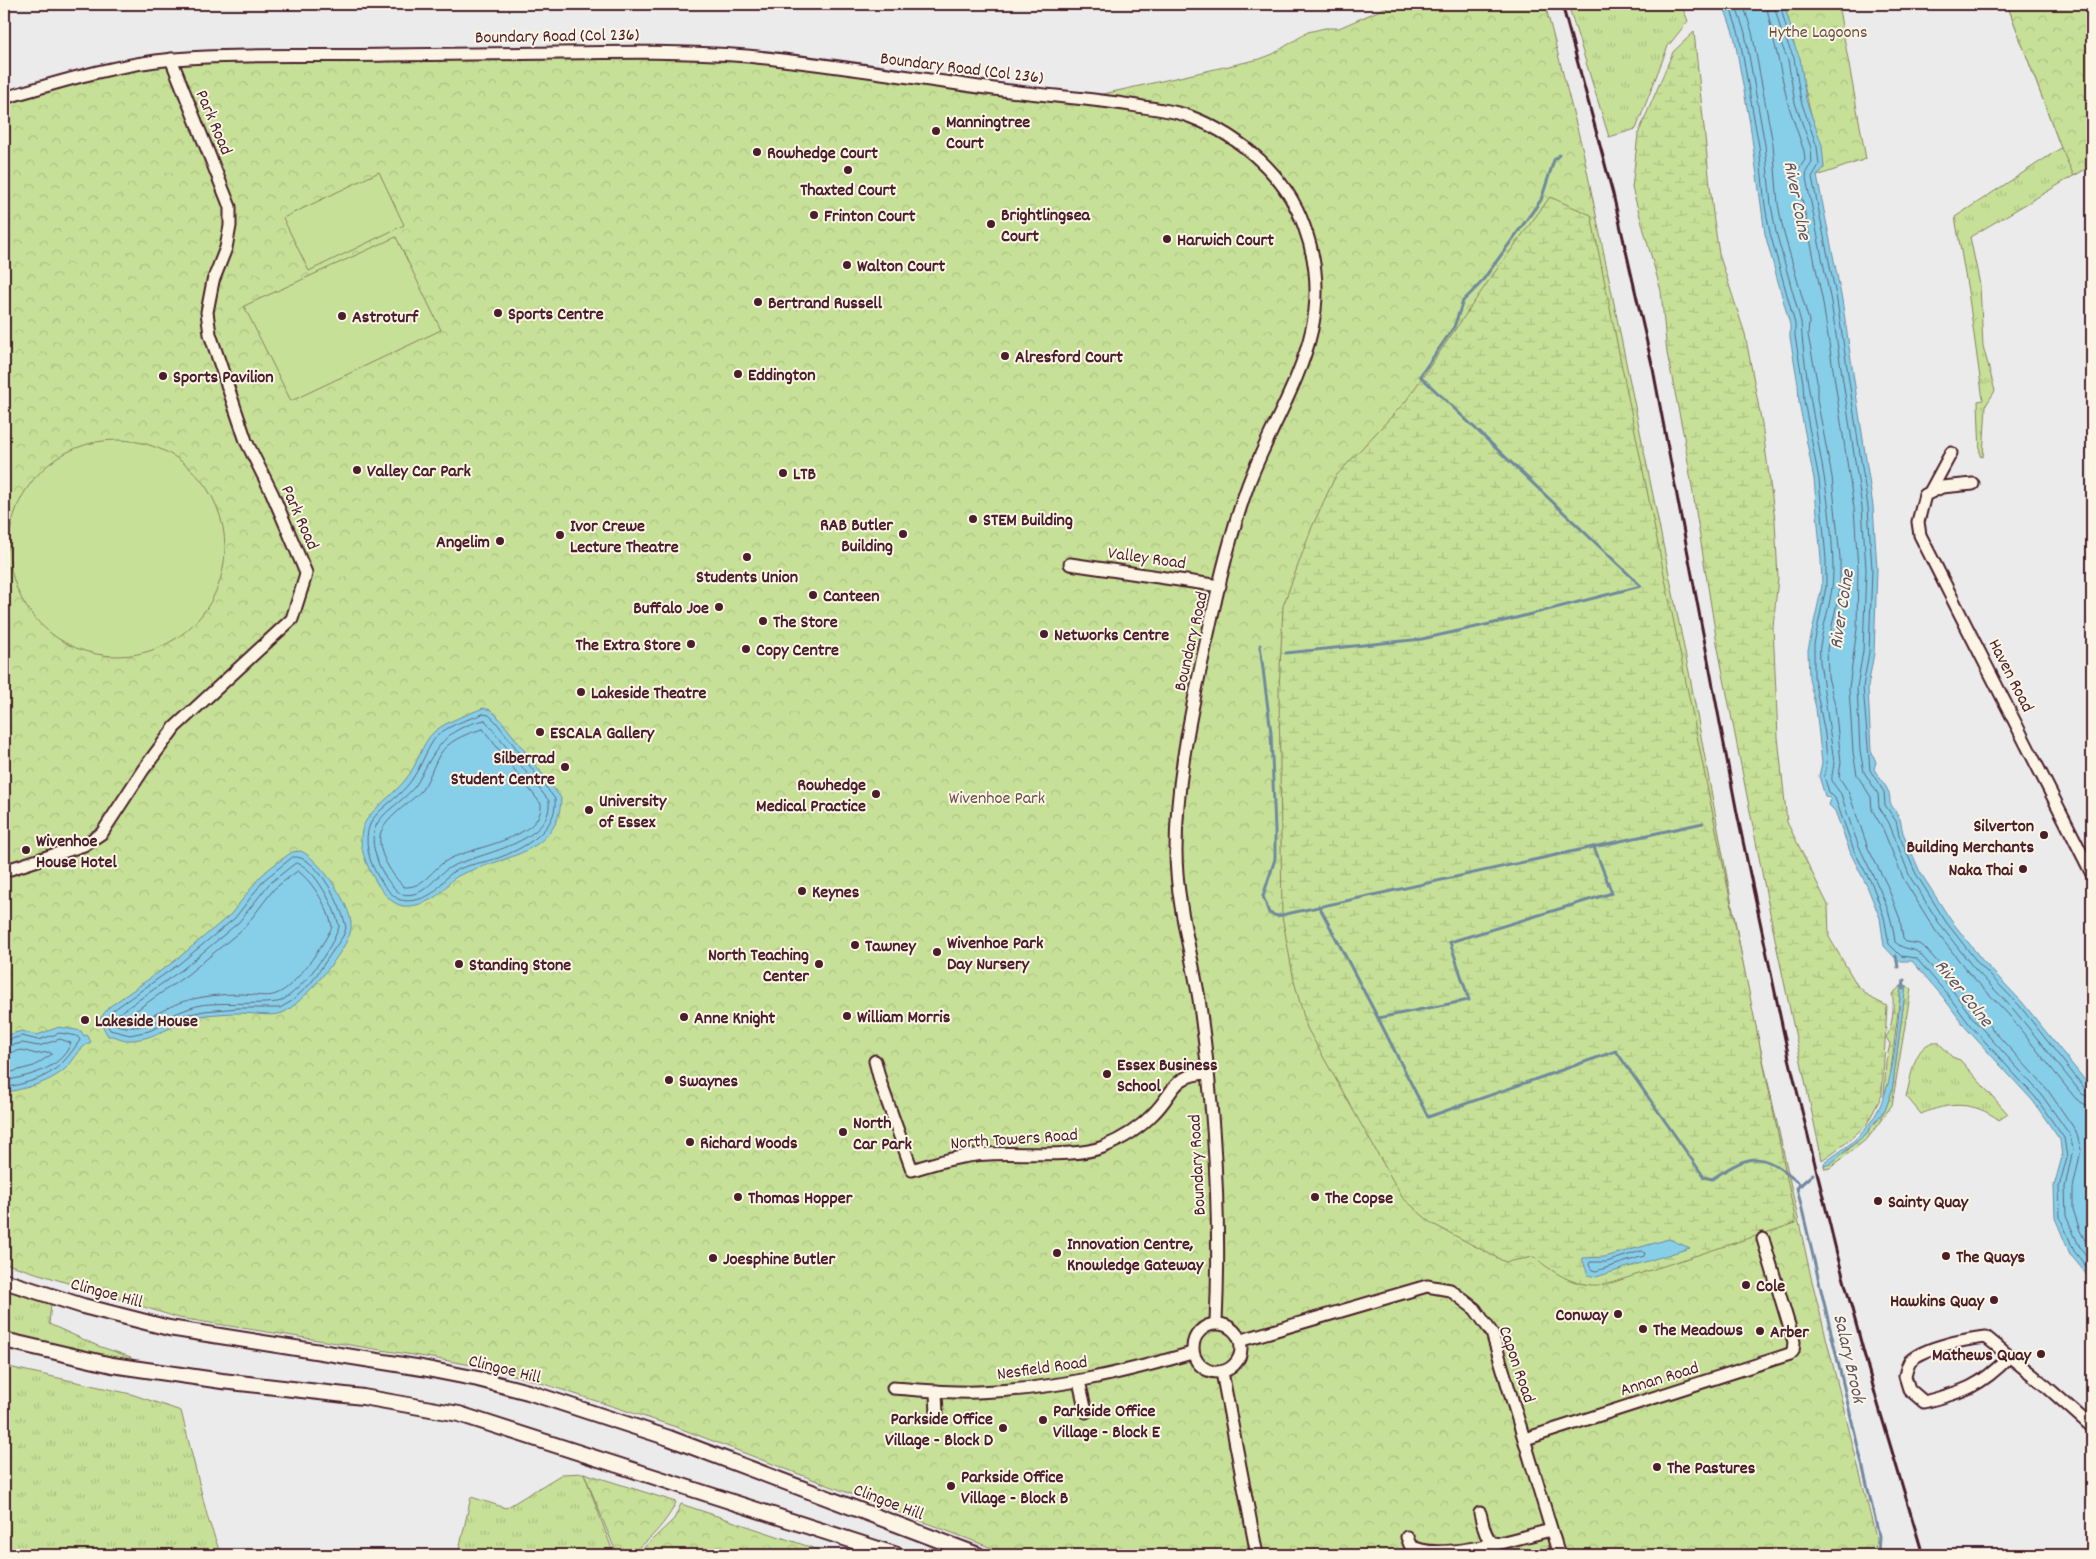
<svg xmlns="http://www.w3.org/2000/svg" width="2096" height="1559" font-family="Dekko,sans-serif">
	<defs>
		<pattern id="grass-tufts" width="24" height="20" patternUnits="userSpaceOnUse" patternTransform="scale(1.25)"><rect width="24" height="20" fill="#c6e197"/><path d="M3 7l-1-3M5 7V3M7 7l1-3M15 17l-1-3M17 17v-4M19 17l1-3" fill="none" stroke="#acc182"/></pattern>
		<pattern id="forest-crowns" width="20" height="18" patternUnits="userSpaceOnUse" patternTransform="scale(1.25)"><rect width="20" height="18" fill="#c6e197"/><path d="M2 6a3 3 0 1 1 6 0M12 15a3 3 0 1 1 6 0" fill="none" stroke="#acc182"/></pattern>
		<pattern id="wetland-marsh" width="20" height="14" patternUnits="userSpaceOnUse" patternTransform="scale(1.25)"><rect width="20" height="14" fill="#c6e197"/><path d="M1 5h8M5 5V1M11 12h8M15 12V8" fill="none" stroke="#acc182"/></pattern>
	</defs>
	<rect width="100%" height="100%" fill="#ebebec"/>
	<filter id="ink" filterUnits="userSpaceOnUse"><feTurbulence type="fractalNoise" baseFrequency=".02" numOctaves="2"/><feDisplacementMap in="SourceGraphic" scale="10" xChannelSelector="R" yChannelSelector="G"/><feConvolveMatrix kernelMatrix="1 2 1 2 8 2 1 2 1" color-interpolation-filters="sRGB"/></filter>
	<g filter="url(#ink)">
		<!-- grass -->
		<g fill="url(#grass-tufts)" stroke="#888061">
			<polygon points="1568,4 1681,4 1688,21 1668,46 1636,129 1609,137"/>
			<polygon points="2007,4 2092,4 2092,165 1970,237 1980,285 1983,346 1995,391 1986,405 1983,457 1980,456 1978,401 1983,400 1968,291 1955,217 2061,148"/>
			<path d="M1933,1042h5l14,15 8,3 48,54 -9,6c-25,-19 -50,-18 -78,-6l-15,-18c6,-19 6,-47 27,-54z"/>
			<polygon points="4,1289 51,1304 49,1324 98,1346 131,1357 130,1362 95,1356 4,1332"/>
			<polygon points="4,1366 131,1394 181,1411 208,1519 221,1555 4,1555"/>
			<polygon points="584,1473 614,1555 458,1555 471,1497 506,1508 562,1474"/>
		</g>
		<!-- forest -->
		<g fill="url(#forest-crowns)" stroke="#888061">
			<polygon points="1394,4 1545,4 1583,151 1690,677 1749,996 1811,1277 1876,1538 1875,1555 1010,1555 679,1428 538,1382 488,1368 432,1358 179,1318 4,1263 4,98 171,59 715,54 1081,99 1260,59 1273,54 1308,32 1325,28 1339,28"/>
			<polygon points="1784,4 1838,4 1866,159 1817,176 1824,167"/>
			<polygon points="2007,4 2092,4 2092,165 2074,176 2061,148"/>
			<path d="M584,1473l92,29c-6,16 -31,45 -47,52 -3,2 -8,1 -12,1z"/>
			<polygon points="681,1504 828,1553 825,1555 636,1555 674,1519"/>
		</g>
		<!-- wetland -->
		<g fill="url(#wetland-marsh)" stroke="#888061">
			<polygon points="1694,32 1713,214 1719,254 1745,334 1762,424 1775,520 1778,578 1773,627 1778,737 1787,822 1828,905 1829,937 1857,985 1871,998 1887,1006 1882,1095 1867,1124 1846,1143 1822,1160 1776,944 1717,643 1684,437 1667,353 1661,291 1632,188 1638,134 1673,52"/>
			<path d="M1550,197l41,18 205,1008 -188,61c-30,5 -50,-8 -74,-27l-29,5 -74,-39 -29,-26 -95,-169 -13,-47 -12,-65 -3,-225 4,-85 29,-79 23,-50 71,-76 86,-125z"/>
			<polygon points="1906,985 1911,989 1892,1105 1868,1138 1830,1168 1825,1169 1824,1166 1848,1150 1880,1118 1886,1108 1892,1091"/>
			<path d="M1901,986l-12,102 -5,9 2,-35 4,-18 -4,-7c6,-6 9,-35 6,-43z"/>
		</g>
		<!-- pitch -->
		<g fill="#c6e197" stroke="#888061">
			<polygon points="379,172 404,225 309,271 283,218"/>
			<polygon points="396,237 441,330 291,401 244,306"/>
			<circle cx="117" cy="548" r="108"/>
		</g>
		<!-- water -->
		<g fill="#87cfe9" stroke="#6f899d">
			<path d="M1723,4h61l8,27 -1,7 9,20 6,42 16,45 2,23 -7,8 25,124 31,206 4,63 -3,84 -6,34 3,64 5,11 -2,7c7,13 17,19 16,34l10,16 3,14 17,39 30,47 32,41 40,42 70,87v192l-22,-27 -15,-36 -1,-32 8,-29 -2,-17 -27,-39 -67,-73 -23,-31 -31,-36h-14l-14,-15 -4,-28 -13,-32 -16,-32 -16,-43 -6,-6 2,-6 -6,-3 -6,-20 3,-13 -6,-55 -7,-29 -1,-29 14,-64 -1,-27 -7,-80 -15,-77 -1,-18 -8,-47v-12l-25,-91 -15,-110 -16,-89z"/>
			<path d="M483,708l8,2 9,9 61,79c-1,58 -64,59 -103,78 -8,4 -12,12 -19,18 -9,8 -30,16 -42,10 -11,-5 -20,-20 -26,-31 -27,-55 6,-59 35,-94 12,-14 15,-36 29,-48 14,-11 32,-16 48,-23z"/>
			<path d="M301,851c19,9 53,56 50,78 -2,19 -50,77 -69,84 -11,4 -30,0 -42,0 -11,0 -23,1 -34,2 -26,4 -50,25 -76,25 -8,1 -14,-5 -22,-4l-9,-16 10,-13 67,-47 55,-46 29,-37 10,-9 22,-16z"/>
			<path d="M1906,985l-14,106 -6,17 -21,27 -35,29 -6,2v-3c16,-12 34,-23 46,-40 26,-35 27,-95 31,-137z"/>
			<path d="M59,1027l22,4 3,5 3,-1 4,7c-12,5 -16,18 -26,27 -17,15 -40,19 -61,24v-57l18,-5 15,4z"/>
			<polygon points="1669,1239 1690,1248 1596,1277 1588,1275 1582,1258 1605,1257"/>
		</g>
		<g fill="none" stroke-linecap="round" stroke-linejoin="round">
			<!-- shore -->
			<g stroke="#626577" stroke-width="1">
				<polyline points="1729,4 1739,34 1759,146 1765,206 1770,233 1795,324 1795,336 1803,383 1804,401 1819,479 1826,559 1826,587 1814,644 1814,678 1825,734 1827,763 1824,776 1829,792 1835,798 1855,853 1872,884 1884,917 1889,944 1901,956 1916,958 1947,994 1970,1025 2036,1098 2064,1138 2067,1157 2059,1187 2060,1217 2074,1251 2092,1274"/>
				<path d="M1735,4l10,29 20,112 6,60 5,27 25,90c5,84 32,165 32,250 0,26 -9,49 -13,74 -1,5 0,11 0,16l14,100c-2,20 -6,15 7,32 7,22 14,45 24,65 13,27 27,52 30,83 11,10 16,4 25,12l32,36 23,31 66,73 29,41 3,14 -8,38 1,29 14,32 12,17"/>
				<polyline points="1743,4 1752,32 1773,144 1778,204 1783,230 1809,321 1808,335 1817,381 1817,399 1832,477 1840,558 1840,589 1827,649 1828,677 1835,705 1841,762 1839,777 1848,791 1868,848 1887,885 1900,919 1903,939 1906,942 1919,944 1926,949 1958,985 1981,1017 2047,1089 2076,1131 2081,1150 2073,1188 2073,1209 2080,1231 2092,1253"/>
				<polyline points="1766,4 1788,104 1804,151 1805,160 1799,169 1798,179 1823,303 1854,508 1858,569 1857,629 1849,688 1853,752 1857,775 1871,797 1872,810 1882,827 1904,880 1935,930 1968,972 2008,1014 2076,1099 2084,1104 2092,1106"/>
				<polyline points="1774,4 1781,31 1780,41 1788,60 1795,103 1811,148 1812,163 1807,170 1806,178 1831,302 1862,507 1866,569 1863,651 1857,687 1860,751 1864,772 1878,794 1879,807 1889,823 1910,877 1941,926 1973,967 2014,1010 2082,1094 2092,1098"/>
				<polyline points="1780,4 1787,31 1786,40 1794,58 1801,101 1817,147 1819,165 1812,177 1837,301 1868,507 1872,569 1869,652 1863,687 1870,770 1884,792 1885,805 1896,821 1899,835 1916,874 1946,922 1978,963 2019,1005 2086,1090 2092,1092"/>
				<path d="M483,714l6,1 7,7 59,77c3,31 -32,50 -57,59 -15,5 -31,6 -45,14 -6,4 -11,11 -16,17 -8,9 -28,15 -39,10 -13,-9 -23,-25 -28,-40 -13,-47 19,-48 41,-78 9,-12 14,-28 22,-40 10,-15 34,-21 50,-27z"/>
				<path d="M485,720l64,81c4,42 -69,52 -96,65 -19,8 -26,33 -52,28 -11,-8 -20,-22 -24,-35 -15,-43 17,-46 39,-74 4,-6 7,-14 11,-20 15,-27 27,-38 58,-45z"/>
				<path d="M483,729l58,75c3,36 -74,43 -95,57 -15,9 -22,27 -42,26 -12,-12 -26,-33 -24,-51 2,-16 30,-33 41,-45 11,-13 13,-35 27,-46 10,-8 23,-13 35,-16z"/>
				<path d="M293,857c24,-3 50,51 53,71l-3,8 -32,47 -19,18 -12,7h-41l-35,3 -19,4 -36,16 -19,4 -20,-5 -5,-10 7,-9 67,-47 56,-46 29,-38z"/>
				<path d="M296,863c18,2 41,48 43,64 -8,23 -36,62 -58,74 -9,4 -64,1 -80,4 -29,6 -58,31 -87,19l-1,-4 4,-5 66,-46 56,-47 30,-38z"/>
				<path d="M298,871c15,11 31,38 34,56 -8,17 -37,61 -56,67 -9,4 -24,0 -34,0 -19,0 -39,2 -57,7 -17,4 -41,24 -58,19l1,-4 59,-41 57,-47 30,-39z"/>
				<path d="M4,1041l18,-5 16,4 22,-7 17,3 3,4c-23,35 -36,39 -76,48"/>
				<path d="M4,1047l18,-4 17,3 21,-7 11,4c-11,27 -43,33 -67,38"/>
				<polyline points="4,1054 22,1050 36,1054 49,1052 52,1054 34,1066 4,1074"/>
				<polygon points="1642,1251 1645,1253 1644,1256 1596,1271 1592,1270 1589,1265 1590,1262 1606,1262"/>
			</g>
			<!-- stream -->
			<g stroke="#6f899d" stroke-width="3">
				<polyline points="1260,645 1271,733 1275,829 1275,859 1263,896 1269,913 1277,916 1703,823"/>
				<polyline points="1286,653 1422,639 1508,620 1641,586 1420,376 1454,327 1463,301 1480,284 1541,200 1554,160 1559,155"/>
				<path d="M1594,847l18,46 -162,49 19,58 -91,18 50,99 188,-66 88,126 8,2c43,-28 50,-27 89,6"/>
				<polyline points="1319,906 1378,1018"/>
				<polyline points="1896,956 1898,967"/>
				<polyline points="1903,989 1904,980"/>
				<polyline points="1813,1174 1797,1188 1879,1536 1878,1555"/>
			</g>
			<!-- minor casing -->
			<g stroke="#4a1f2b" stroke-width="15">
				<g id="minor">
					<path d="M4,98c55,-16 112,-34 170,-39 70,-6 141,-2 212,-4 58,-1 116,-1 174,-2 62,-1 125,-2 187,3 82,8 165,22 247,33 50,7 99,9 149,18 16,2 33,4 48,10 49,19 95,58 113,109 38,101 -22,170 -56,259 -21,58 -34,121 -47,181 -13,61 -25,122 -25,185 0,50 15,99 23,148 15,106 22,216 17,323"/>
					<polyline points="1973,484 1942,487 1925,495 1918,522 1920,535 2092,874"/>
					<polyline points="1930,492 1951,453"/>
					<polyline points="1070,564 1220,586"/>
					<polyline points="4,871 84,845 102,833 143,770 175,727 292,619 305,578 306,573 272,493 246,441 210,334 207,312 213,281 226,248 230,226 230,207 171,59"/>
					<path d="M875,1061l6,23 31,86c26,-8 50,-15 77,-16 31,-2 87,4 114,-7 17,-7 37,-19 50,-33 22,-21 18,-39 54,-41"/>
					<circle cx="1217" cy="1348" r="24"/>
					<polyline points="1242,1340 1427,1286 1450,1290 1475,1309 1492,1333 1559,1555"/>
					<path d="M2009,1357c-29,30 -46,35 -85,45l-15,-13 -4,-13c1,-5 2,-10 5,-15 15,-14 56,-22 76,-24l61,50 45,40"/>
					<polyline points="1222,1372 1257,1555"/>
					<polyline points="1079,1381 1086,1412"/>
					<path d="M893,1388c28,2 56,5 84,4 74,-2 145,-19 215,-39"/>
					<polyline points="936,1391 937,1415"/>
					<polyline points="1525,1439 1790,1354 1793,1351 1794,1342 1763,1239"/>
					<path d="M1480,1513c3,11 5,28 16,31l55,-14"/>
					<path d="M1407,1537l3,8c17,13 67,3 86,-1"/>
				</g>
			</g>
			<!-- major casing -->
			<g stroke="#4a1f2b" stroke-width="18">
				<g id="major">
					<polyline points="4,1281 83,1306 169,1328 422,1368 478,1379 528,1392 669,1438 978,1555"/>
					<polyline points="4,1340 112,1365 222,1381 363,1397 459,1414 897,1555"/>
				</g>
			</g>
			<!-- minor -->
			<use href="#minor" stroke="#fcf5e5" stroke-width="11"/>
			<!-- major -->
			<use href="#major" stroke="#fcf5e5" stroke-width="14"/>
			<!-- rail -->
			<polyline stroke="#4a1f2b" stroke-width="3" points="1562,4 1613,194 1653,369 1737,813 1789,1058 1837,1254 1877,1401 1923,1555"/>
		</g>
	</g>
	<!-- markers -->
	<g fill="#4a1f2b" stroke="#fcf5e5" stroke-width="2">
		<circle cx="936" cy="131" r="5"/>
		<circle cx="757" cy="152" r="5"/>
		<circle cx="848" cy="170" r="5"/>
		<circle cx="814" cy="215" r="5"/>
		<circle cx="991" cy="224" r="5"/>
		<circle cx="1167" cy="239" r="5"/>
		<circle cx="847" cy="265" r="5"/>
		<circle cx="758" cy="302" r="5"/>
		<circle cx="498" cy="313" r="5"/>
		<circle cx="342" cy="316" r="5"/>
		<circle cx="1005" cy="356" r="5"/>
		<circle cx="738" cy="374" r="5"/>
		<circle cx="163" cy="376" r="5"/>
		<circle cx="357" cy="470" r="5"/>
		<circle cx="783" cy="473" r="5"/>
		<circle cx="973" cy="519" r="5"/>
		<circle cx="903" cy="534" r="5"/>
		<circle cx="560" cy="535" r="5"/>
		<circle cx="500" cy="541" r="5"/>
		<circle cx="747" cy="557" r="5"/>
		<circle cx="813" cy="595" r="5"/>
		<circle cx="719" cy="607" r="5"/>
		<circle cx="763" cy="621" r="5"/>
		<circle cx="1044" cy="634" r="5"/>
		<circle cx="691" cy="644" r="5"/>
		<circle cx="746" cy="649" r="5"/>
		<circle cx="581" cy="692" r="5"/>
		<circle cx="540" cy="732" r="5"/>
		<circle cx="565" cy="767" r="5"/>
		<circle cx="876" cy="794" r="5"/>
		<circle cx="589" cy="810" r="5"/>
		<circle cx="2044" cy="835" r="5"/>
		<circle cx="26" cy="850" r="5"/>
		<circle cx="2023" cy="869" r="5"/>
		<circle cx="802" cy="891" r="5"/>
		<circle cx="855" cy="945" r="5"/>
		<circle cx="937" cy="952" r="5"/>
		<circle cx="459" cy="964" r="5"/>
		<circle cx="819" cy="964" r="5"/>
		<circle cx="847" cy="1016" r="5"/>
		<circle cx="684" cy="1017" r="5"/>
		<circle cx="85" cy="1020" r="5"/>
		<circle cx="1107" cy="1074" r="5"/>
		<circle cx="669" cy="1080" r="5"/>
		<circle cx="843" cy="1132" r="5"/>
		<circle cx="690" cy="1142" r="5"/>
		<circle cx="738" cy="1197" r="5"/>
		<circle cx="1315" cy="1197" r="5"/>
		<circle cx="1878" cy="1201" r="5"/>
		<circle cx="1057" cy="1253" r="5"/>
		<circle cx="1946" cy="1256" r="5"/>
		<circle cx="713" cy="1258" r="5"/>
		<circle cx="1746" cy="1285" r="5"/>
		<circle cx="1994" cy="1300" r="5"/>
		<circle cx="1618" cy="1314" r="5"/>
		<circle cx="1643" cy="1329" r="5"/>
		<circle cx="1760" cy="1331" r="5"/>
		<circle cx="2041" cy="1354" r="5"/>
		<circle cx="1043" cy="1420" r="5"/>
		<circle cx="1003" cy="1428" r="5"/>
		<circle cx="1657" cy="1467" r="5"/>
		<circle cx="951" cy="1486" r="5"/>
	</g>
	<g text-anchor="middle" stroke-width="4" stroke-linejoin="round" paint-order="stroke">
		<!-- park labels -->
		<g font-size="18" fill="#695046" stroke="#fcf5e5">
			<text x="1818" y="37">Hythe Lagoons</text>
			<text x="997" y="803">Wivenhoe Park</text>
		</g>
		<!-- street labels -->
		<g font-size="18" fill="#4a1f2b" stroke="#fcf5e5">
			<text transform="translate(557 35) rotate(-1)" y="6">Boundary Road (Col 236)</text>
			<text transform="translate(962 67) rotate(7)" y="6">Boundary Road (Col 236)</text>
			<text transform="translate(215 122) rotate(67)" y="6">Park Road</text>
			<text transform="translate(301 517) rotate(66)" y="6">Park Road</text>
			<text transform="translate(1147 557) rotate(8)" y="6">Valley Road</text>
			<text transform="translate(1190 641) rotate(-77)" y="6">Boundary Road</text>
			<text transform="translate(2012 675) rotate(63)" y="6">Haven Road</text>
			<text transform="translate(1014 1138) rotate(-4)" y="6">North Towers Road</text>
			<text transform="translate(1196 1165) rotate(-93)" y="6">Boundary Road</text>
			<text transform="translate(107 1292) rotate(15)" y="6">Clingoe Hill</text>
			<text transform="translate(1518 1364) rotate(71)" y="6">Capon Road</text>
			<text transform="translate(1042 1367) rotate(-8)" y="6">Nesfield Road</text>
			<text transform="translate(505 1368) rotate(14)" y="6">Clingoe Hill</text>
			<text transform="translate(1659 1378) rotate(-17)" y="6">Annan Road</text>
			<text transform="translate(889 1501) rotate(21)" y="6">Clingoe Hill</text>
		</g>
		<!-- poi labels -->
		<g font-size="18" font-weight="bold" fill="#4a1f2b" stroke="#fcf5e5" text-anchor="start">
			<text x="946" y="127">Manningtree<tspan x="946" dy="21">Court</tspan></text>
			<text x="767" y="158">Rowhedge Court</text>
			<text x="848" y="195" text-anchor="middle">Thaxted Court</text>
			<text x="1001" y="220">Brightlingsea<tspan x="1001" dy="21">Court</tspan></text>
			<text x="824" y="221">Frinton Court</text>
			<text x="1177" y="245">Harwich Court</text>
			<text x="857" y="271">Walton Court</text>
			<text x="768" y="308">Bertrand Russell</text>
			<text x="508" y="319">Sports Centre</text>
			<text x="352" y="322">Astroturf</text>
			<text x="1015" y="362">Alresford Court</text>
			<text x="748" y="380">Eddington</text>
			<text x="173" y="382">Sports Pavilion</text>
			<text x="367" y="476">Valley Car Park</text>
			<text x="793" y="479">LTB</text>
			<text x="983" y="525">STEM Building</text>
			<text x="893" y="530" text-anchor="end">RAB Butler<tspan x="893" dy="21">Building</tspan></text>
			<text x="570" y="531">Ivor Crewe<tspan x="570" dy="21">Lecture Theatre</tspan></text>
			<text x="490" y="547" text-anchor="end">Angelim</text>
			<text x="747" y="582" text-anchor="middle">Students Union</text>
			<text x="823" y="601">Canteen</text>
			<text x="709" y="613" text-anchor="end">Buffalo Joe</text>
			<text x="773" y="627">The Store</text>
			<text x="1054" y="640">Networks Centre</text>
			<text x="681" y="650" text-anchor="end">The Extra Store</text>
			<text x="756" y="655">Copy Centre</text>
			<text x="591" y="698">Lakeside Theatre</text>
			<text x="550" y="738">ESCALA Gallery</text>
			<text x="555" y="763" text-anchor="end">Silberrad<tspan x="555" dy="21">Student Centre</tspan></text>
			<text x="866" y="790" text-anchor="end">Rowhedge<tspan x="866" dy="21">Medical Practice</tspan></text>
			<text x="599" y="806">University<tspan x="599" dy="21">of Essex</tspan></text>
			<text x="2034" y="831" text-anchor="end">Silverton<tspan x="2034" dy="21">Building Merchants</tspan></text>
			<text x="36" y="846">Wivenhoe<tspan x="36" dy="21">House Hotel</tspan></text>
			<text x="2013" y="875" text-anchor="end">Naka Thai</text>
			<text x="812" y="897">Keynes</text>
			<text x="947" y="948">Wivenhoe Park<tspan x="947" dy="21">Day Nursery</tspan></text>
			<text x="865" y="951">Tawney</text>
			<text x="809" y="960" text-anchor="end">North Teaching<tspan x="809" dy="21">Center</tspan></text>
			<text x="469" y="970">Standing Stone</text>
			<text x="857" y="1022">William Morris</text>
			<text x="694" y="1023">Anne Knight</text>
			<text x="95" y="1026">Lakeside House</text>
			<text x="1117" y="1070">Essex Business<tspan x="1117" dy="21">School</tspan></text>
			<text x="679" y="1086">Swaynes</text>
			<text x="853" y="1128">North<tspan x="853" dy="21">Car Park</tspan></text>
			<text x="700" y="1148">Richard Woods</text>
			<text x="748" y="1203">Thomas Hopper</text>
			<text x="1325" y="1203">The Copse</text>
			<text x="1888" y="1207">Sainty Quay</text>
			<text x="1067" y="1249">Innovation Centre,<tspan x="1067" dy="21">Knowledge Gateway</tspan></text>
			<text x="1956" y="1262">The Quays</text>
			<text x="723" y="1264">Joesphine Butler</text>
			<text x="1756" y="1291">Cole</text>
			<text x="1984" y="1306" text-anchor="end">Hawkins Quay</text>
			<text x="1608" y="1320" text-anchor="end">Conway</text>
			<text x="1653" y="1335">The Meadows</text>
			<text x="1770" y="1337">Arber</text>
			<text x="2031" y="1360" text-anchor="end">Mathews Quay</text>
			<text x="1053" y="1416">Parkside Office<tspan x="1053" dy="21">Village - Block E</tspan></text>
			<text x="993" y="1424" text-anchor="end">Parkside Office<tspan x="993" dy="21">Village - Block D</tspan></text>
			<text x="1667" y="1473">The Pastures</text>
			<text x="961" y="1482">Parkside Office<tspan x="961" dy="21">Village - Block B</tspan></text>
		</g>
		<!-- water labels -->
		<g font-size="19" font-style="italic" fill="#5c5464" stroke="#fcf5e5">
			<text transform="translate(1799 200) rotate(79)" y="7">River Colne</text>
			<text transform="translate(1840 609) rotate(-81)" y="7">River Colne</text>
			<text transform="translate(1965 992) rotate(51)" y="7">River Colne</text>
			<text transform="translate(1851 1358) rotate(77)" y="7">Salary Brook</text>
		</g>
	</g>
	<!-- margin -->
	<rect width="2096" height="1559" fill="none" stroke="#fcf5e5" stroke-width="20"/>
	<rect x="10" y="10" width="2076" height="1539" fill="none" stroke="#4a1f2b" stroke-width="2" filter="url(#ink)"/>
</svg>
